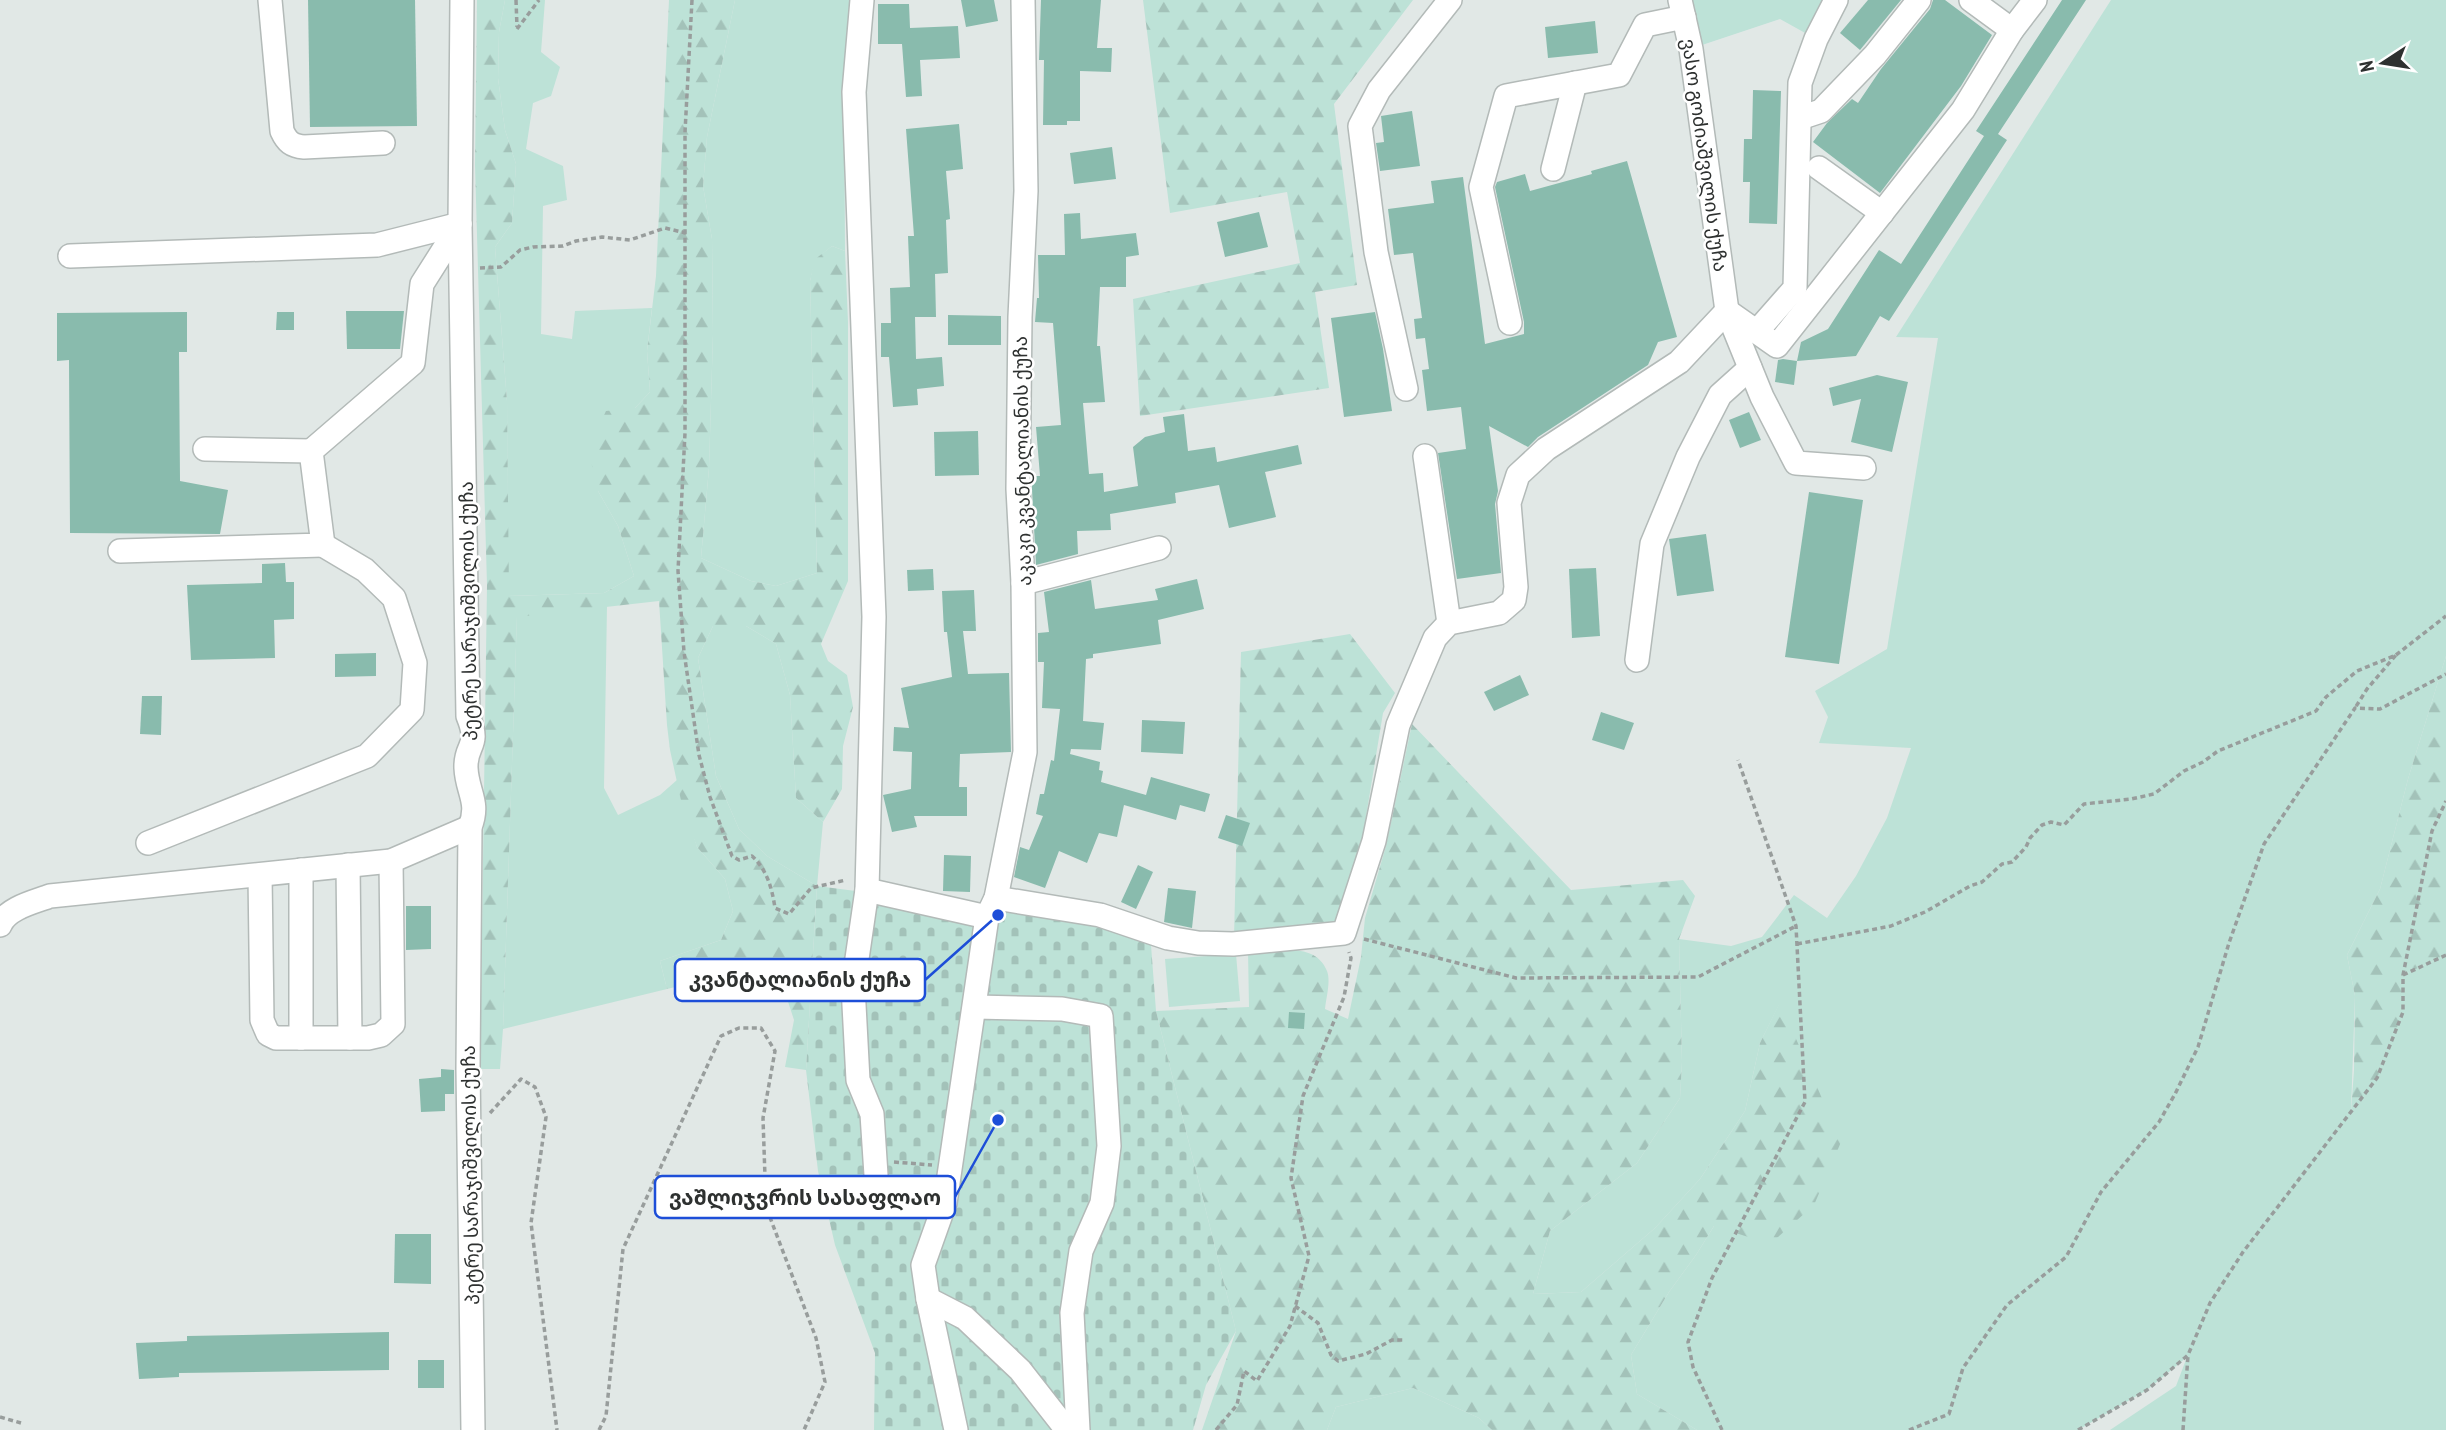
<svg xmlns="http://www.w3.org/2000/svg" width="2446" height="1430" font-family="'PT Sans Narrow','Noto Sans Georgian',sans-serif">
	<defs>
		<pattern id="forest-firs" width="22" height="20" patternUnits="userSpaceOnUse" patternTransform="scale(1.75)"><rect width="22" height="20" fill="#bde2d7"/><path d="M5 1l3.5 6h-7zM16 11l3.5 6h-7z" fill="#a3c2b9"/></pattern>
		<pattern id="cemetery-stones" width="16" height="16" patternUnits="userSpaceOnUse" patternTransform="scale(1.75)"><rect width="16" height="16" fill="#bde2d7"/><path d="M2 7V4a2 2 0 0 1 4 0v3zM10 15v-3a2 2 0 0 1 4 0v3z" fill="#a3c2b9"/></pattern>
	</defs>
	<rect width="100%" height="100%" fill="#e1e8e6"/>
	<!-- grass -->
	<g fill="#bde2d7">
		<polygon points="505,0 545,0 541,52 560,67 551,96 533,103 526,149 563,166 567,200 543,206 541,334 572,339 575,311 652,308 647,351 650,392 635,408 598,491 618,526 634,576 604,593 508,596 507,401 495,247 512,223 516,164 505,130 498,78 499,32"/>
		<polygon points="735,0 852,0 844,79 845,251 832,246 815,260 810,281 817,573 776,586 751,581 701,558 709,468 713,334 712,239 703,186 707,137"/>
		<polygon points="1690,0 1836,0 1816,39 1780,19 1699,46"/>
		<polygon points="2111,0 2446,0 2446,656 2408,779 2380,889 2347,955 2355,996 2351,1111 2403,1012 2403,975 2446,955 2446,1430 2110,1430 2176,1386 2187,1357 2147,1390 2078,1430 1697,1430 1637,1394 1631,1355 1669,1292 1696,1255 1714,1226 1780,1003 1760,1043 1745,1111 1700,1179 1655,1228 1581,1292 1533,1294 1550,1231 1637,1163 1680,1098 1682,1062 1679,939 1731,946 1762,937 1794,895 1827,918 1856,876 1887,818 1911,748 1819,743 1828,717 1815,691 1887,649 1938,338 1896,337"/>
		<polygon points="607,606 604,788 618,815 660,795 677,780 697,847 725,879 733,911 721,940 660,961 667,989 503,1029 517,616"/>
		<polygon points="713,626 746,626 776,644 790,695 796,798 823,822 817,886 767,856 739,829 716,776 698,658"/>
		<polygon points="1236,954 1240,1001 1169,1007 1165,959"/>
		<polygon points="1413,1388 1479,1418 1492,1430 1327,1430 1336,1407"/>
	</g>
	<!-- forest -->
	<g fill="url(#forest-firs)">
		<polygon points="477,0 505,0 499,32 498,78 505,130 516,164 512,223 495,247 507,401 509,596 604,593 634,576 618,526 598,491 588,449 606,411 635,408 650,392 647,351 656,276 669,0 735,0 707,137 703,186 712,239 713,334 709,468 701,558 751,581 776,586 817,573 810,281 814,260 832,246 845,251 848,322 848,581 821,644 828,661 847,675 853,707 843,746 842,789 823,822 796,798 790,695 776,644 746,626 713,626 698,658 716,776 739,829 767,856 817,886 806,1070 785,1067 794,1020 776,965 750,969 667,989 660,961 721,940 733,911 725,879 697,847 682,805 670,750 667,725 659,601 517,617 503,1029 500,1069 480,1069 487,585 475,165"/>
		<polygon points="1143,0 1413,0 1334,104 1357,285 1315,292 1329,388 1140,416 1133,299 1300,263 1287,192 1170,213"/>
		<polygon points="1350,634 1395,693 1383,713 1362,841 1334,925 1234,938 1241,652"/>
		<polygon points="2446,656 2446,955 2403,975 2403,1012 2377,1078 2351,1112 2354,1070 2355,996 2347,955 2380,889 2408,779"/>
		<path d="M1412,724l159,166 112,-10 12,16 -16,43 3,123 -2,36 -43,65 -87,68 -17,63 48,-2 74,-64 45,-49 45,-68 15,-68 20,-41 61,140 -27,63 -44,39 -56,-18 -18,29 -27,37 -38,63 6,39 60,36h-205l-13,-12 -66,-30 -77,19 -9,23h-125l34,-99 -80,-320 93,-4 -1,-56c25,0 68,-10 79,20 4,10 -1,27 -2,38l23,10 13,-62 4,-39 21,-72z"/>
	</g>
	<!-- cemetery -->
	<polygon fill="url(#cemetery-stones)" points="817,886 1087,921 1151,945 1156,1011 1236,1331 1206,1385 1193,1430 874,1430 875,1353 835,1245 818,1171 806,1070"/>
	<!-- building -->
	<g fill="#89bbad">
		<polygon points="308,0 415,0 417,126 310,127"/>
		<polygon points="961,0 994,0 998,21 966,27"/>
		<polygon points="1041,0 1101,0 1097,48 1112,48 1111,72 1080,71 1080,121 1067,121 1067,125 1043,125 1044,60 1039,60"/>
		<polygon points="1868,0 1901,0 1860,50 1840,33"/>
		<polygon points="1933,0 1945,0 1992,35 1961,86 1880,193 1813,142 1827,123 1852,99 1858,103 1881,69 1930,9"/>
		<polygon points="2062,0 2086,0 1998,134 2007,140 1889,321 1880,316 1856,356 1797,361 1801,342 1828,329 1879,250 1901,264 1984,136 1976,131"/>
		<polygon points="878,4 909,4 910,28 958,26 960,58 920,60 922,96 906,97 902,44 878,44"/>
		<polygon points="1595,21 1598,53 1548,58 1545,27"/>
		<polygon points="1753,90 1781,91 1777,224 1749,223 1750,182 1743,182 1744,139 1752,139"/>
		<polygon points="1412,111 1420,166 1380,171 1376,143 1384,142 1381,116"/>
		<polygon points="959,124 963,169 946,171 950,219 946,220 948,273 935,274 936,317 915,317 916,359 942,357 944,386 917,389 918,405 893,407 889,357 881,357 881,323 891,323 890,288 910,287 908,236 914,236 906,129"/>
		<polygon points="1112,147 1116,179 1074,184 1070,153"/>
		<polygon points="1627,161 1677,337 1658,342 1648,365 1538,437 1528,447 1489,426 1498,491 1495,504 1501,573 1457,579 1438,453 1466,449 1461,407 1427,411 1422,370 1429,369 1425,338 1416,339 1414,319 1422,318 1413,253 1394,255 1388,209 1434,203 1431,181 1463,177 1485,344 1524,334 1524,322 1495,187 1497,182 1525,174 1530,191 1592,174 1591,171"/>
		<polygon points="1259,212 1268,247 1225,257 1217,222"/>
		<polygon points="1080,213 1081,239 1136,233 1139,255 1126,257 1126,287 1100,287 1097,346 1100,346 1105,402 1083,403 1089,474 1103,473 1104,492 1138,486 1133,447 1145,437 1165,432 1163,417 1184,414 1188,451 1215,447 1217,462 1298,445 1302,464 1265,472 1276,517 1229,528 1219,485 1175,493 1176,503 1110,514 1111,530 1077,531 1078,554 1036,565 1032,489 1032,476 1040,476 1036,427 1061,425 1053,323 1035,322 1037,298 1039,298 1038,255 1065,255 1064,214"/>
		<polygon points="346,311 404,311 400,349 347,349"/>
		<polygon points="187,312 187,352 179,352 180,481 228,490 220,534 70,533 69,360 57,361 57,313"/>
		<polygon points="277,312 294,312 294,330 276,330"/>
		<polygon points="1375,312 1383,349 1392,411 1344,417 1331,318"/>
		<polygon points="948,315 1001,316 1001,345 948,345"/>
		<polygon points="1783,359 1797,361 1794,385 1775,382 1778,360"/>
		<polygon points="1877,375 1908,382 1892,452 1851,442 1861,399 1833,406 1829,388"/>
		<polygon points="1749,412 1761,440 1740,448 1729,420"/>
		<polygon points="978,431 979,475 935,476 934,432"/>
		<polygon points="1809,492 1863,500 1839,664 1785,657"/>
		<polygon points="1706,534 1714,591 1677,596 1669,539"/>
		<polygon points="285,563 286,582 294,582 294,619 274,620 275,658 191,660 187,585 262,583 262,564"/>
		<polygon points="1596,568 1600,636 1572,638 1569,569"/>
		<polygon points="933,569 934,590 908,591 907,570"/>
		<polygon points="1197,579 1204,609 1158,620 1161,644 1093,654 1093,658 1086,659 1083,721 1104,723 1101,750 1071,749 1070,754 1100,762 1099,770 1103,771 1101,782 1146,795 1151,777 1210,794 1205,812 1180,805 1176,820 1124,805 1117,837 1099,833 1087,863 1059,851 1045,888 1014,877 1020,847 1029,850 1043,816 1036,814 1040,794 1044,794 1051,760 1054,761 1060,709 1042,708 1044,662 1038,662 1038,633 1049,632 1044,592 1091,580 1095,609 1158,600 1155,589"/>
		<polygon points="974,590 976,631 963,631 968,674 1009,673 1011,752 960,754 959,787 967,787 967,816 914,816 917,827 892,832 883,795 911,789 912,752 893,751 894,727 909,728 901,688 952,677 947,632 944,632 942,591"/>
		<polygon points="376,653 376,676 335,677 335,654"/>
		<polygon points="1520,675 1529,695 1494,711 1484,692"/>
		<polygon points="142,696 162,696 161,735 140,734"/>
		<polygon points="1601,712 1634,723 1624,750 1592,740"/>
		<polygon points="1142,720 1185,722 1183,754 1141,752"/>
		<polygon points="1226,815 1250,823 1242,846 1218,838"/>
		<polygon points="944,855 971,856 970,892 943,891"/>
		<polygon points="1138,865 1153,872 1136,909 1121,902"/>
		<polygon points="1168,888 1196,891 1192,928 1164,922"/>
		<polygon points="406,906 431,906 431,949 406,950"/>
		<polygon points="1289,1012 1305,1013 1304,1029 1288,1028"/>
		<polygon points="441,1069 454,1070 454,1094 445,1094 445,1111 421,1112 419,1079 441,1077"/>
		<polygon points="395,1234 431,1234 431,1284 394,1283"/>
		<polygon points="389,1332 389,1370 179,1373 179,1377 139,1379 136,1343 187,1341 187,1336"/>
		<rect x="418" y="1360" width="26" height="28"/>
	</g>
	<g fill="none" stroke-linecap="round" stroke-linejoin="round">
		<!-- minor casing -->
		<g stroke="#b3bab8" stroke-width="26">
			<g id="minor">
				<path d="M270,0l12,131c5,11 10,15 22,16l79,-4"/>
				<path d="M462,0l-2,224 8,492c13,32 -3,27 -2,52 1,24 14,34 4,59l-2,242 5,361"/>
				<polyline points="862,0 854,92 874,617 867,890 853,986 858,1080 872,1114 876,1175"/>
				<polyline points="1680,0 1691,49 1727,311 1762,397 1796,463 1864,468"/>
				<polyline points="1971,0 2012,30"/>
				<polyline points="1800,118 1821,111 1875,55 1919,0"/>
				<polyline points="1819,168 1882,213"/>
				<polyline points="1553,169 1575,83"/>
				<polyline points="70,256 377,245 460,224"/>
				<polyline points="1727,311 1777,346 1963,110 2012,30 2035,0"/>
				<polyline points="1510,323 1481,187 1506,96 1619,75 1645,25 1684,17"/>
				<polyline points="1758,330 1795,288 1800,83 1816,39 1836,0"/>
				<polyline points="1406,389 1376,252 1360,126 1379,90 1450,0"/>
				<polyline points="205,449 311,451"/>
				<polyline points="1425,456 1449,623"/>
				<polyline points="120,551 323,545 311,451 413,363 422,284 460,224"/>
				<polyline points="1023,583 1159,548"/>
				<polyline points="1637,660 1652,544 1688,457 1720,395 1750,368"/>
				<polyline points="148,843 367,756 412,710 415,663 394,598 365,570 323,545"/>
				<polyline points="348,865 350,1038"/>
				<polyline points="301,870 301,1038"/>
				<polyline points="260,875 262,1020 268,1034 276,1038 368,1038 381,1035 393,1024 391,861"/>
				<polyline points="867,890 987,917"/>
				<polyline points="996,898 1100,915 1168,938 1198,943 1233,944 1344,933 1374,841 1398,725 1435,638 1449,623 1499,613 1514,600 1516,587 1509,503 1518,475 1546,449 1679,362 1727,311"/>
				<path d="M0,925c7,-17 34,-23 50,-29l341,-35 79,-34"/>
				<polyline points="976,1007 1062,1009 1101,1016 1109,1146 1102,1203 1081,1251 1072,1313 1078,1430"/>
				<polyline points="928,1299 965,1318 1020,1370 1067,1430"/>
				<polyline points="956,1430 928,1299 923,1265 945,1203 987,917 996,898 1025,752 1023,583 1018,489 1020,317 1026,191 1023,0"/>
			</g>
		</g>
		<!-- path -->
		<g stroke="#989d9c" stroke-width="3.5" stroke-dasharray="5 3.5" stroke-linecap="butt">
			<polyline points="516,0 517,27"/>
			<path d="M692,0l-7,132v301l-7,138 6,81 15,103 11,42 22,59 7,4 13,-4c15,14 20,32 23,52l14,6 22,-26 35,-8"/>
			<polyline points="517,29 539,0"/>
			<polyline points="480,268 501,267 520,250 533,247 563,246 576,241 602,237 630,240 665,228 686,233"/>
			<polyline points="2396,655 2446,616"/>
			<polyline points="1364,939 1516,978 1698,977 1796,926"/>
			<polyline points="1797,944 1891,926 1925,912 1970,886 1982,882 2002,864 2012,862 2026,847 2030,838 2042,825 2051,822 2064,825 2084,804 2131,799 2154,794 2184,771 2203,762 2218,751 2316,711 2326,697 2357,671 2396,655 2367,689 2355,708"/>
			<polyline points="2403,975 2446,955"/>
			<polyline points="490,1113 521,1079 535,1087 546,1117 531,1223 557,1430"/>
			<polyline points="894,1162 932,1165"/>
			<polyline points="1295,1306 1318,1323 1331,1355 1338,1361 1366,1354 1392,1340 1404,1340"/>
			<polyline points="0,1417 21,1423"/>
			<polyline points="599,1430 606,1416 623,1249 721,1036 739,1028 761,1028 775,1051 763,1118 766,1207 816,1338 825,1382 804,1430"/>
			<polyline points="1216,1430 1237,1405 1244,1371 1257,1381 1290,1326 1309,1256 1291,1178 1303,1096 1344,997 1351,958 1349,952"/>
			<polyline points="1722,1430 1693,1367 1688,1342 1712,1278 1805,1102 1796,926 1738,760"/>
			<polyline points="1909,1430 1949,1414 1963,1368 2007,1305 2066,1257 2101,1192 2159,1122 2175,1094 2198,1047 2229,943 2264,844 2355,708 2380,709 2446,674"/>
			<polyline points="2078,1430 2147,1390 2188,1355 2210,1303 2243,1252 2377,1078 2403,1012 2403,975 2432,831 2446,801"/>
			<polyline points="2183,1430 2188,1355"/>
		</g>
		<!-- minor -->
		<use href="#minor" stroke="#fff" stroke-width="23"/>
	</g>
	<g text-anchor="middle" stroke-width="5" stroke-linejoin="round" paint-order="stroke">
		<!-- street labels -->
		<g font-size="19" fill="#2e3130" stroke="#fff">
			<text transform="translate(1705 155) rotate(82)" y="7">ვასო გოძიაშვილის ქუჩა</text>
			<text transform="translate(1022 461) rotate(-91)" y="7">აკაკი კვანტალიანის ქუჩა</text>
			<text transform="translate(468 611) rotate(-91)" y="7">პეტრე სარაჯიშვილის ქუჩა</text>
			<text transform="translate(470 1175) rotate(-91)" y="7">პეტრე სარაჯიშვილის ქუჩა</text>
		</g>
	</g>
	<!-- callouts -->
	<path fill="none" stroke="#1d4ed8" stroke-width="2.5" d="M998 915L925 980M998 1120L955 1197"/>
	<g fill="#1d4ed8" stroke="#fff" stroke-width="2.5">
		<circle cx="998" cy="915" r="7"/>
		<circle cx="998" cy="1120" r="7"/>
	</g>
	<g fill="#fff" stroke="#1d4ed8" stroke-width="2.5">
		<rect x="675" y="959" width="250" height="42" rx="7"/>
		<rect x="655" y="1176" width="300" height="42" rx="7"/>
	</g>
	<g font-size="21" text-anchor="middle" font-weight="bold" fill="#2e3130">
		<text x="800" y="987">კვანტალიანის ქუჩა</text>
		<text x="805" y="1205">ვაშლიჯვრის სასაფლაო</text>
	</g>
	<!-- north arrow -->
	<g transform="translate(2383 63) rotate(258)" stroke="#ffffff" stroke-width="5" paint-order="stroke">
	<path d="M0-5L12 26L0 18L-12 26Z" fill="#2e3130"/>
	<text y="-10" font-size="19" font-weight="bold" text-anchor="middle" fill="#2e3130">N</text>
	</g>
</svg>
